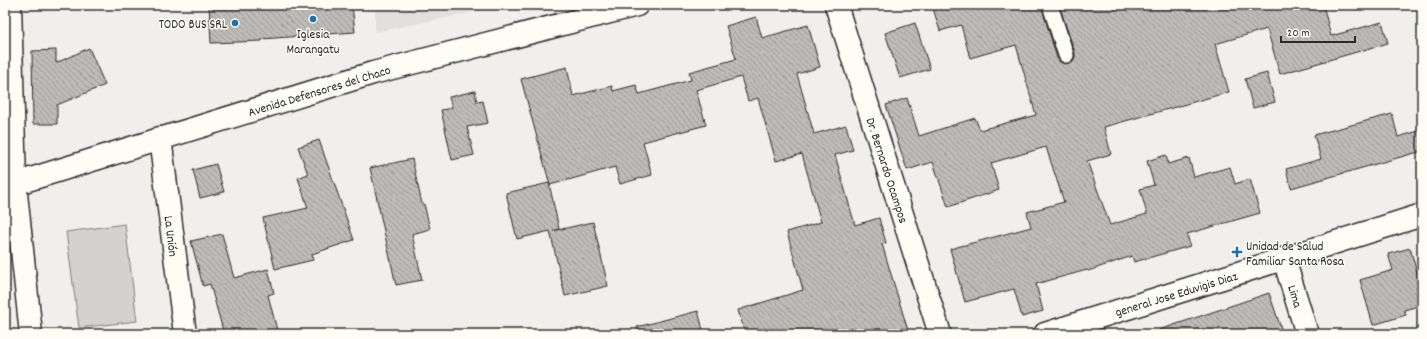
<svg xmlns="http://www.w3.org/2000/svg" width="1427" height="339" font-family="Dekko,sans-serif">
	<defs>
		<pattern id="building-back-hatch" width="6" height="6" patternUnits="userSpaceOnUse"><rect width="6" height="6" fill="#bdbcb8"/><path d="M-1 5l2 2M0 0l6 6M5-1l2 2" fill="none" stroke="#9a9996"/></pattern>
	</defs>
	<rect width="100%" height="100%" fill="#f0efeb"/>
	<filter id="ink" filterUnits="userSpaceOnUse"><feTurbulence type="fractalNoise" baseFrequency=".025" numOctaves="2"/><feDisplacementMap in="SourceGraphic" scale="8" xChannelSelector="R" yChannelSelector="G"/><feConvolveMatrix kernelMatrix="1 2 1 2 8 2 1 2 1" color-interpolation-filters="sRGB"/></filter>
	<g filter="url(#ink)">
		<!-- built -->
		<polygon fill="#e1e0dc" points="375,5 510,5 375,32"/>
		<!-- grass -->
		<polygon fill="#d3d2cf" stroke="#7f7e7d" points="125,224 137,321 79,328 66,232"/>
		<!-- building -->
		<g fill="url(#building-back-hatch)" stroke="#2b2b2b">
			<polygon points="209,5 352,5 355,32 262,39 262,41 211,43"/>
			<polygon points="932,5 1041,5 1057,58 1060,62 1064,64 1069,63 1073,61 1075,57 1075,53 1059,5 1323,5 1331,36 1382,22 1388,43 1280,74 1267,29 1215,44 1229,92 1104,127 1111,154 1087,161 1110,225 1147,214 1140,189 1154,185 1147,161 1166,155 1168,164 1189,158 1194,177 1230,167 1235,184 1250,179 1260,213 1187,234 1190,246 1134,262 1132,256 1088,271 1087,270 1036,284 1043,311 1022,317 1014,289 965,302 950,249 1031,227 1027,212 1064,202 1046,147 991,163 999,190 948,207 933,162 907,170 886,105 907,98 919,136 975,118 980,130 1036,115 1016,45 970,58 961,25 940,31"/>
			<polygon points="756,17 762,38 808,25 820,67 797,74 814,134 846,125 853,150 835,155 855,225 879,218 886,243 882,244 909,334 745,334 738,310 803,290 787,232 821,222 802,154 776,161 758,98 748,101 741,77 696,90 706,125 643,142 652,175 620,184 615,167 550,185 521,79 567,67 573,96 612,86 613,91 636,85 639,94 691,80 689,72 736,59 726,26"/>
			<polygon points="915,23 930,69 900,78 885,33"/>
			<polygon points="89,48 105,85 57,105 57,124 33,124 32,51 56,50 56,63"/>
			<polygon points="1267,73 1275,102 1253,108 1245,79"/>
			<polygon points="475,91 477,102 483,101 488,123 467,127 474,155 452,160 441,110 452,108 449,97"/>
			<polygon points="1392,114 1398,137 1422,130 1422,151 1291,188 1286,169 1321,159 1314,135"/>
			<polygon points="319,140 354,240 312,254 313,260 275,269 263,218 308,208 298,178 308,174 298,147"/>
			<polygon points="412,159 422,204 424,204 430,229 412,234 422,280 396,285 370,168"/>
			<polygon points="216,164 224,192 200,198 193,170"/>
			<polygon points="549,183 559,229 553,231 593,222 608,286 565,296 550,231 517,239 506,193"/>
			<polygon points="222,234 234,278 268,269 274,293 268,295 278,334 224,334 210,284 203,286 191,241"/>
			<polygon points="1410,248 1422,290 1422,305 1404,310 1406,315 1373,325 1360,280 1393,270 1388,254"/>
			<polygon points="1269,293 1283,334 1160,334 1159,330"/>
			<polygon points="698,311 704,334 638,334 637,327"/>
		</g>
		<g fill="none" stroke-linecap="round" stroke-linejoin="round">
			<!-- service casing -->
			<g stroke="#2b2b2b" stroke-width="18">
				<polyline id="service" points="1050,5 1066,55"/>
			</g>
			<!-- minor casing -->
			<g stroke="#2b2b2b" stroke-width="25">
				<g id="minor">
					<polyline points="836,5 940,334"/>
					<polyline points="15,184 31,334"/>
					<polyline points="1284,259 1307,334"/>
					<polyline points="1045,334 1422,215"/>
				</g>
			</g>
			<!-- tertiary casing -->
			<g stroke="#2b2b2b" stroke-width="25">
				<g id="tertiary">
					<polyline points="10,5 15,184"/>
					<polyline points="160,138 185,334"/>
				</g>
			</g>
			<!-- primary casing -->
			<g stroke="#2b2b2b" stroke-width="25">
				<polyline id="primary" points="5,187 373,73 637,5"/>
			</g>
			<!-- service -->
			<use href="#service" stroke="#fdfcf7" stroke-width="15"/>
			<!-- minor -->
			<use href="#minor" stroke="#fdfcf7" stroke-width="22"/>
			<!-- tertiary -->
			<use href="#tertiary" stroke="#fdfcf7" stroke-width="22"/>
			<!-- primary -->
			<use href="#primary" stroke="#fdfcf7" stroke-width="22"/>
		</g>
	</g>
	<!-- markers -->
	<g fill="#1f6fb2" stroke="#fdfcf7" stroke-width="1.5">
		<circle cx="313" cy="19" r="4"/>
		<circle cx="235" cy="23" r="4"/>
		<path d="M1235 246h4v4h4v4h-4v4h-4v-4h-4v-4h4z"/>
	</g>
	<g text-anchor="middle" stroke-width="3" stroke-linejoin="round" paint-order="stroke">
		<!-- poi labels -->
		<g font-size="13" fill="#2b2b2b" stroke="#fdfcf7" text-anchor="end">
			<text x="227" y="28">TODO BUS SRL</text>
			<text x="313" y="38" text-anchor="middle">Iglesia<tspan x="313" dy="15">Marangatu</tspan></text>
			<text x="1246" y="250" text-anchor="start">Unidad de Salud<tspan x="1246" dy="15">Familiar Santa Rosa</tspan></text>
		</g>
		<!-- street labels -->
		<g font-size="13" fill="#2b2b2b" stroke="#fdfcf7">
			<text transform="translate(319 90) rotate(-17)" y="5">Avenida Defensores del Chaco</text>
			<text transform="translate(888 170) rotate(72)" y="5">Dr. Bernardo Ocampos</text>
			<text transform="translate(172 236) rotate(83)" y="5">La Unión</text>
			<text transform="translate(1176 293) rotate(-17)" y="5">general Jose Eduvigis Diaz</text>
			<text transform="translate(1296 296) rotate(73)" y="5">Lima</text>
		</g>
	</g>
	<!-- margin -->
	<rect width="1427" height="339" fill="none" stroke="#fdfcf7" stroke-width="20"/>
	<rect x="10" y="10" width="1407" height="319" fill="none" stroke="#2b2b2b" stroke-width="1.5" filter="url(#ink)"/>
	<!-- scale -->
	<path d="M1281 36v6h74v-6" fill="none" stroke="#2b2b2b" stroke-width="2"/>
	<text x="1287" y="36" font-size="12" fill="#2b2b2b" stroke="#fdfcf7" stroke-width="3" paint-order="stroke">20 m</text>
</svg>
